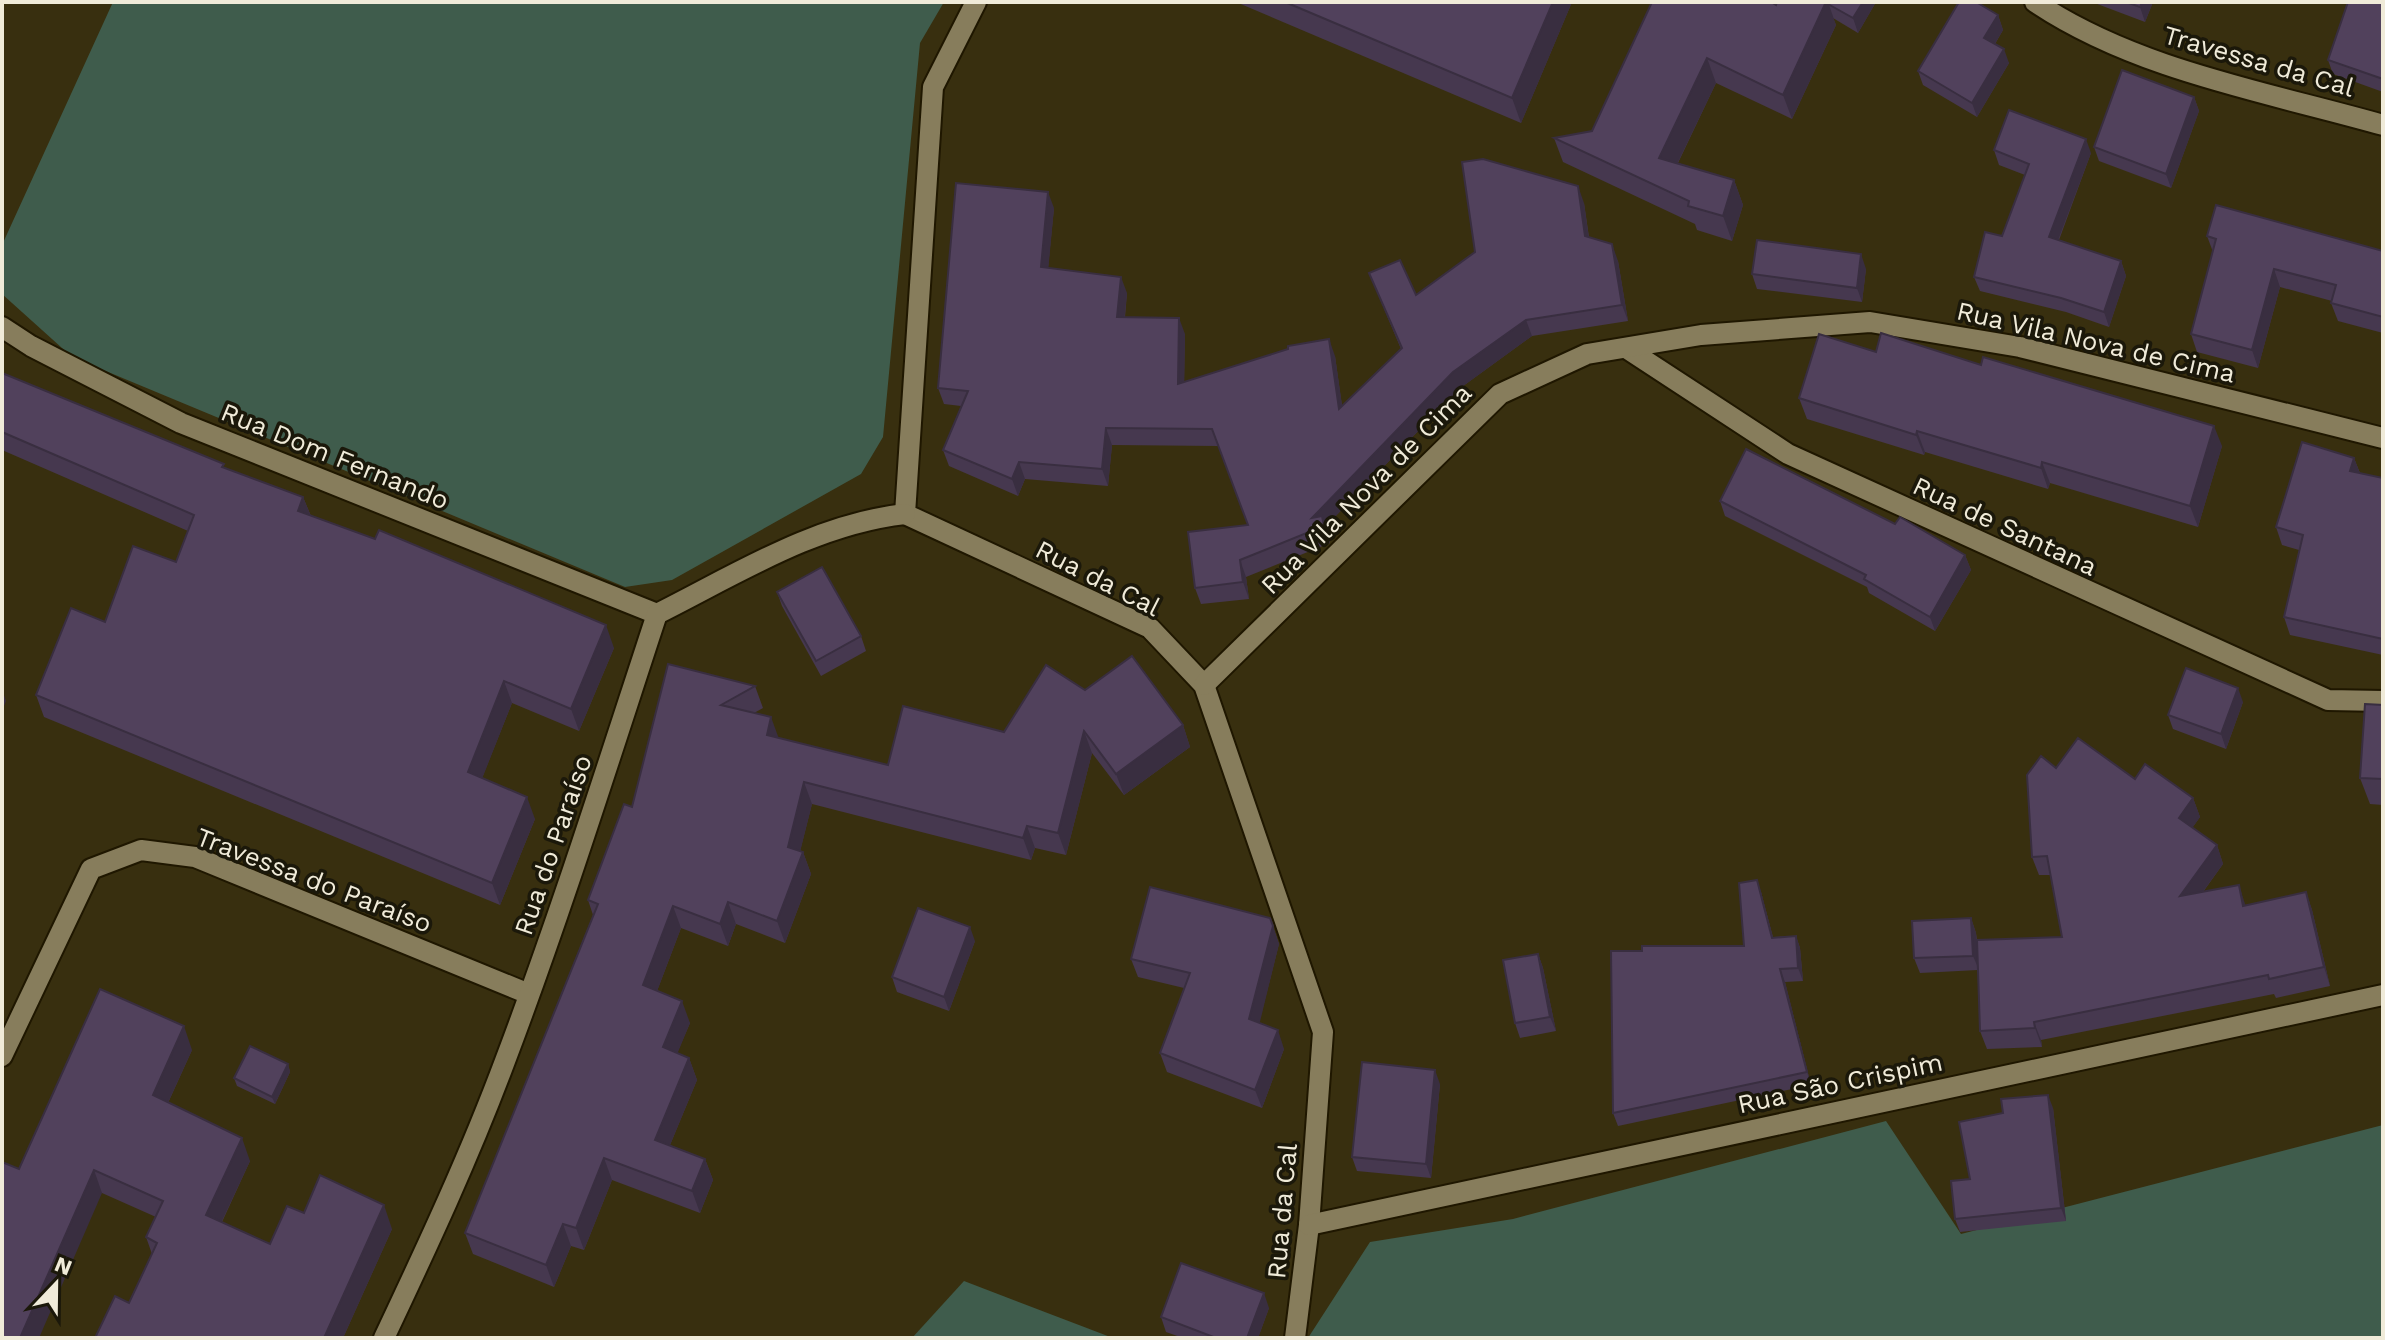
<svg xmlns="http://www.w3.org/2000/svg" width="2385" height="1340" font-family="'Work Sans',sans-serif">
	<rect width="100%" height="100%" fill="#382f0f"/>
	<!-- green -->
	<g fill="#3f5c4c">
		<polygon points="113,2 944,2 920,43 883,437 861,474 672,580 625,587 72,357 2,294 2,245"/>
		<polygon points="1886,1121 1961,1234 2383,1125 2383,1338 1308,1338 1370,1242 1513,1219"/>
		<polygon points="964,1281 1113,1338 912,1338"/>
	</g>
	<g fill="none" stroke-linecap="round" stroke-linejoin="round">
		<!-- minor casing -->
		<g stroke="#1f1700" stroke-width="24">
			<g id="minor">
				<polyline points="976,2 933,87 905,514 1150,628 1204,685 1323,1032 1309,1225 1295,1338"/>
				<path d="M2035,2c101,68 232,90 348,123"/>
				<polyline points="2,327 31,346 181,423 657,614"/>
				<polyline points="1626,348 1788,454 2328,700 2383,701"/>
				<polyline points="1204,685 1500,394 1587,354 1701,335 1870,322 2020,347 2383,438"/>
				<polyline points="2,1056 91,869 141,850 195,857 529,994"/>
				<polyline points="1309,1225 2383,995"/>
				<path d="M384,1338c43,-91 86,-183 121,-277 56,-148 103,-298 152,-447 80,-40 158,-90 248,-100"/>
			</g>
		</g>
		<!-- minor -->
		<use href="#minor" stroke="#877d5c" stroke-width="20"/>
	</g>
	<!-- wall -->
	<g fill="#46384f">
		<polygon points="1236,2 1572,2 1521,123"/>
		<polygon points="1651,2 1771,2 1776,5 1777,2 1876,2 1858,33 1833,18 1836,25 1792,119 1716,83 1678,163 1734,180 1743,205 1732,241 1697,230 1695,224 1563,162 1554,138 1592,131 1652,3"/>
		<polygon points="2092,2 2153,2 2145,22"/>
		<polygon points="2383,2 2383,92 2333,74 2328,60"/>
		<polygon points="1998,15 2003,30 1995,44 2009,63 1977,117 1923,85 1918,71"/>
		<polygon points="2194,97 2199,111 2171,188 2099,161 2094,147"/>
		<polygon points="1994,150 2091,153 2059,240 2121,261 2126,276 2109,327 2066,312 1980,291 1974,277 2002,236 2025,175 1999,165"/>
		<polygon points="1584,203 1589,237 1618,261 1628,321 1532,336 1459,389 1326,526 1330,543 1246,577 1249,599 1201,604 1195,588 1248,525 1218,446 1112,445 1108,486 1025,479 1018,496 949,466 943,450 961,406 944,404 938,388 1054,208 1048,268 1127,293 1125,317 1185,334 1184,382 1335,356 1342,406 1401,349 1369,273 1416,295"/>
		<polygon points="2207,236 2383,251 2383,333 2338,321 2331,303 2332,301 2280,287 2258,368 2197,352 2191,334 2213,252"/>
		<polygon points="1866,269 1862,302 1757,289 1752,274"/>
		<polygon points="1876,352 2222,446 2198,527 2050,483 2048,489 1925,452 1924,455 1807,419 1799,398"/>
		<polygon points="2,373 225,468 303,497 311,516 614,648 579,731 512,703 482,778 535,819 500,905 44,717 36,695 105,622 176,562 188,531 2,450"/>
		<polygon points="2354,458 2360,473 2383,478 2383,655 2290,635 2284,617 2299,550 2282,545 2276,527"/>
		<polygon points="1720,501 1895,524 1965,555 1971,570 1935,631 1869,593 1867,587 1725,516"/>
		<polygon points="777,592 861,636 866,651 821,676 782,606"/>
		<polygon points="668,664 755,686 763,708 754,713 779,738 888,765 1004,732 1085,690 1183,725 1190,747 1124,795 1092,753 1066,855 1035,848 1031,860 812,804 800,851 803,852 811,874 785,943 736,924 728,946 681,928 657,991 690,1023 677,1053 689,1058 697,1080 670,1145 705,1159 713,1180 700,1213 612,1180 584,1250 571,1246 554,1287 473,1254 465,1233 593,915 588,900 632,807"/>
		<polygon points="2243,702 2226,749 2173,729 2168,715"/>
		<polygon points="2383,705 2383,805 2370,804 2360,778"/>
		<polygon points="2056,768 2135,779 2193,798 2200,817 2192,828 2217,845 2223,864 2203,892 2246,905 2306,892 2312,910 2330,986 2276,998 2274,994 2041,1040 2042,1047 1987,1049 1980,1031 1978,970 1920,973 1914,958 1971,918 1976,933 1977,940 2062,937 2050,875 2039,875 2032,857"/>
		<polygon points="1761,892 1773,937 1796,936 1800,948 1803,981 1785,982 1811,1085 1618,1126 1613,1113 1642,951 1744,946"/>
		<polygon points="1270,918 1279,944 1259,1023 1284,1049 1262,1108 1167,1072 1160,1053 1184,988 1138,977 1131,959"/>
		<polygon points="975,941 949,1011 897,992 892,977"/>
		<polygon points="1538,954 1543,968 1556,1031 1520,1038 1515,1023"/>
		<polygon points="192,1050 168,1103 250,1161 222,1222 270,1244 304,1213 392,1229 343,1338 95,1338 129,1303 152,1254 146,1237 156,1217 102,1193 19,1169"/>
		<polygon points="288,1064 290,1072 275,1104 237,1086 234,1078"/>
		<polygon points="1440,1084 1431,1178 1357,1171 1352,1157"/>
		<polygon points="2053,1108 2066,1221 1960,1232 1955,1219 1970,1179 2003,1113"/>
		<polygon points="1269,1308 1258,1338 1183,1338 1166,1332 1161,1317"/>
	</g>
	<!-- shaded-wall -->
	<g fill="#392e40">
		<polygon points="1553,2 1572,2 1521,123 1512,98"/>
		<polygon points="1826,2 1828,2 1836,25 1792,119 1783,95"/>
		<polygon points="1863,2 1876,2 1858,33 1853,18"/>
		<polygon points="2142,2 2153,2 2145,22 2140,7"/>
		<polygon points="1998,15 2003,30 1990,52 1984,38"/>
		<polygon points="2004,49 2009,63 1977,117 1972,103"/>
		<polygon points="1707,58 1716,83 1668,183 1659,158"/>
		<polygon points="2194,97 2199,111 2171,188 2166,174"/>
		<polygon points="2086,139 2091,153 2054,251 2049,237"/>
		<polygon points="1734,180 1743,205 1732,241 1723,216"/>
		<polygon points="1578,186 1584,203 1591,253 1585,236"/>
		<polygon points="1048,192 1054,208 1047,283 1041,267"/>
		<polygon points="1612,244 1618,261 1628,321 1622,305"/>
		<polygon points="1861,254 1866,269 1862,302 1857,288"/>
		<polygon points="2121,261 2126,276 2109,327 2104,312"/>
		<polygon points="2274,269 2280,287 2258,368 2252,350"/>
		<polygon points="1121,277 1127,293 1123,333 1117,317"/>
		<polygon points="1179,318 1185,334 1184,400 1178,384"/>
		<polygon points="1526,320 1532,336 1459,389 1326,526 1330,543 1324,526 1312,518 1453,372"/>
		<polygon points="1329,339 1335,356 1345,426 1339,409"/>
		<polygon points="2214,426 2222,446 2198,527 2190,506"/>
		<polygon points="1106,428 1112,445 1108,486 1102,469"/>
		<polygon points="1917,431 1925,452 1924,455 1916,435"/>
		<polygon points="2354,458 2361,476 2350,471"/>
		<polygon points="1019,462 1025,479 1018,496 1012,479"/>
		<polygon points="2042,462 2050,483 2048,489 2041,468"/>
		<polygon points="303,497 312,519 298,511"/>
		<polygon points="1965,555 1971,570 1935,631 1930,617"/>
		<polygon points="1240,560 1246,577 1249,599 1243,582"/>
		<polygon points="606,625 614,648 579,731 571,709"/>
		<polygon points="504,681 512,703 476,794 468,772"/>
		<polygon points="2238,688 2243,702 2226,749 2221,734"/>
		<polygon points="2,690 6,701 2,711"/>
		<polygon points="771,717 779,739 767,735"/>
		<polygon points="1183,725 1190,747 1124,795 1116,774"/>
		<polygon points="1084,731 1092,753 1066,855 1058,833"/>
		<polygon points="804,782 812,804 796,868 788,847"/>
		<polygon points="527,797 535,819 500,905 492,883"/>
		<polygon points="2193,798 2200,817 2186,837 2179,818"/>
		<polygon points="1027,826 1035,848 1031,860 1023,838"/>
		<polygon points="2217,845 2223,864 2186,915 2180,896"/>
		<polygon points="803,852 811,874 785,943 777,921"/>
		<polygon points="1757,880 1761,892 1776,950 1772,938"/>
		<polygon points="2239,885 2245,904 2249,925 2243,906"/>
		<polygon points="2306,892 2312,910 2330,986 2324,967"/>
		<polygon points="728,902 736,924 728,946 720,924"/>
		<polygon points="673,906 681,928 651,1007 643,985"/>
		<polygon points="1971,918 1976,933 1979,970 1973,956"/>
		<polygon points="1273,926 1279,944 1256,1038 1249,1019"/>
		<polygon points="970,927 975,941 949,1011 944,997"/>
		<polygon points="1796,936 1800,948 1803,981 1798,968"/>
		<polygon points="1538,954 1543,968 1556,1031 1550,1017"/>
		<polygon points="1780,969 1785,982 1811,1085 1807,1072"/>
		<polygon points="682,1001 690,1023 671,1069 663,1047"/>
		<polygon points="2034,1022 2041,1040 2042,1047 2035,1028"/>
		<polygon points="184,1026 192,1050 161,1118 153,1095"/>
		<polygon points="1278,1030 1284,1049 1262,1108 1255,1090"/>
		<polygon points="689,1058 697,1080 663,1162 655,1140"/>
		<polygon points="288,1064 290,1072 275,1104 272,1097"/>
		<polygon points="1435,1070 1440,1084 1431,1178 1426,1164"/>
		<polygon points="2048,1095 2053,1108 2066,1221 2061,1208"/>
		<polygon points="242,1138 250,1161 214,1238 206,1215"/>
		<polygon points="604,1158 612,1180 584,1250 576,1228"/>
		<polygon points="705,1159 713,1180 700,1213 692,1191"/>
		<polygon points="94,1170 102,1193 39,1338 20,1338"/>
		<polygon points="384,1205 392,1229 343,1338 324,1338"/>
		<polygon points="563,1224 571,1246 554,1287 546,1265"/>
		<polygon points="1264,1293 1269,1308 1258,1338 1247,1338"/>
	</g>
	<!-- building -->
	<g fill="#51415c" stroke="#392e40" stroke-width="2">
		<polygon points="1285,2 1553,2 1512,98"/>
		<polygon points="1652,2 1771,2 1776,5 1777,2 1826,2 1783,95 1707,58 1659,158 1734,180 1723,216 1688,206 1689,201 1554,138 1592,131"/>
		<polygon points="1828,2 1863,2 1853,18 1828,4"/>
		<polygon points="1959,2 1976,2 1998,15 1984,38 2004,49 1972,103 1918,71"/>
		<polygon points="2126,2 2142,2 2140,7"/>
		<polygon points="2348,2 2383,2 2383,79 2328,60"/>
		<polygon points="2122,70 2194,97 2166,174 2094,147"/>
		<polygon points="2009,110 2086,139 2049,237 2121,261 2104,312 2061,298 1974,277 1985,232 2002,236 2029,164 1994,150"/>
		<polygon points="1483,159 1578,186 1585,236 1612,244 1622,305 1526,320 1453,372 1312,518 1322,516 1324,526 1240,560 1243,582 1195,588 1188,532 1248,525 1212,429 1106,428 1102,469 1019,462 1012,479 943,450 968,391 938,388 956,183 1048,192 1041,267 1121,277 1117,317 1179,318 1178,384 1288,349 1288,346 1329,339 1339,409 1402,348 1369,273 1400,260 1416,295 1475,252 1462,162"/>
		<polygon points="2216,205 2383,251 2383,317 2331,303 2336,285 2274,269 2252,350 2191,334 2216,239 2207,236"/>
		<polygon points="1757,240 1861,254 1857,288 1752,274"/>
		<polygon points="1881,333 1981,365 1983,357 2214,426 2190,506 2042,462 2041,468 1917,431 1916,435 1799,398 1819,334 1876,352"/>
		<polygon points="2,373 224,464 222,467 303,497 298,511 375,539 379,530 606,625 571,709 504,681 468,772 527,797 492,883 36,695 71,608 105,622 133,546 176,562 194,515 2,432"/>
		<polygon points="2302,442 2354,458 2350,471 2383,478 2383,639 2284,617 2303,535 2276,527"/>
		<polygon points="1746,449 1895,524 1900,517 1965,555 1930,617 1864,579 1866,575 1720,501"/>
		<polygon points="822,567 861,636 816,661 777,592"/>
		<polygon points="1132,656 1183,725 1116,774 1084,731 1058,833 1027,826 1023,838 804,782 788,847 803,852 777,921 728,902 720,924 673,906 643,985 682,1001 663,1047 689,1058 655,1140 705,1159 692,1191 604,1158 576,1228 563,1224 546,1265 465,1233 598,904 588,900 624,804 632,807 668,664 755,686 721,705 771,717 767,735 888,765 903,706 1004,732 1046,665 1085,690"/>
		<polygon points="2186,668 2238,688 2221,734 2168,715"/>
		<polygon points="2365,704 2383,705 2383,779 2360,778"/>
		<polygon points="2078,738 2135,779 2145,764 2193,798 2179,818 2217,845 2180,896 2239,885 2243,906 2306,892 2324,967 2269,979 2268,975 2034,1022 2035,1028 1980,1031 1977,940 2062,937 2047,856 2032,857 2027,775 2041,756 2056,768"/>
		<polygon points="1757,880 1772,938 1796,936 1798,968 1780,969 1807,1072 1613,1113 1611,951 1642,951 1642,946 1744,946 1739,883"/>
		<polygon points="1150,887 1270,918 1273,926 1249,1019 1278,1030 1255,1090 1160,1053 1190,973 1131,959"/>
		<polygon points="918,908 970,927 944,997 892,977"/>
		<polygon points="1971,918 1973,956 1914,958 1912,921"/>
		<polygon points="1538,954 1550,1017 1515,1023 1503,960"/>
		<polygon points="100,989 184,1026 153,1095 242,1138 206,1215 270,1244 287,1206 304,1213 320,1175 384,1205 324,1338 95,1338 115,1296 129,1303 157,1243 146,1237 163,1201 94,1170 20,1338 2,1338 2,1162 19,1169"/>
		<polygon points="250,1046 288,1064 272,1097 234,1078"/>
		<polygon points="1362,1062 1435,1070 1426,1164 1352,1157"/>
		<polygon points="2048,1095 2061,1208 1955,1219 1951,1181 1970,1179 1959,1122 2003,1113 2001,1099"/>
		<polygon points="1181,1263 1264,1293 1247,1338 1216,1338 1161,1317"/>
	</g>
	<g text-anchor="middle" stroke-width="7" stroke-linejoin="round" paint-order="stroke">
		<!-- street labels -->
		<g font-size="26" fill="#f0ebd9" stroke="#1b180a">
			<text transform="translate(2259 61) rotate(16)" y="9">Travessa da Cal</text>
			<text transform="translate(2096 342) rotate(13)" y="9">Rua Vila Nova de Cima</text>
			<text transform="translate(335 456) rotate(22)" y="9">Rua Dom Fernando</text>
			<text transform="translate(1366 489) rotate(-45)" y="9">Rua Vila Nova de Cima</text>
			<text transform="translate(2005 526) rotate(25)" y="9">Rua de Santana</text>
			<text transform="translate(1098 578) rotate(27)" y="9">Rua da Cal</text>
			<text transform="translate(553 845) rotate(-71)" y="9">Rua do Paraíso</text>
			<text transform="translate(314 880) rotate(21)" y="9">Travessa do Paraíso</text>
			<text transform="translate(1840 1083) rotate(-12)" y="9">Rua São Crispim</text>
			<text transform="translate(1282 1211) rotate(-85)" y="9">Rua da Cal</text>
		</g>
	</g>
	<!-- border -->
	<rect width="2385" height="1340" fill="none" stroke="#f0ebd9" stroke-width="8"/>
	<!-- north arrow -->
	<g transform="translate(56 1284) rotate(22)" stroke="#1b180a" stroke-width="6" paint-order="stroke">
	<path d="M0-6L14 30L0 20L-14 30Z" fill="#f0ebd9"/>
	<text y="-12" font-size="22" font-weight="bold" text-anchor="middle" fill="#f0ebd9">N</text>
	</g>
</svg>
